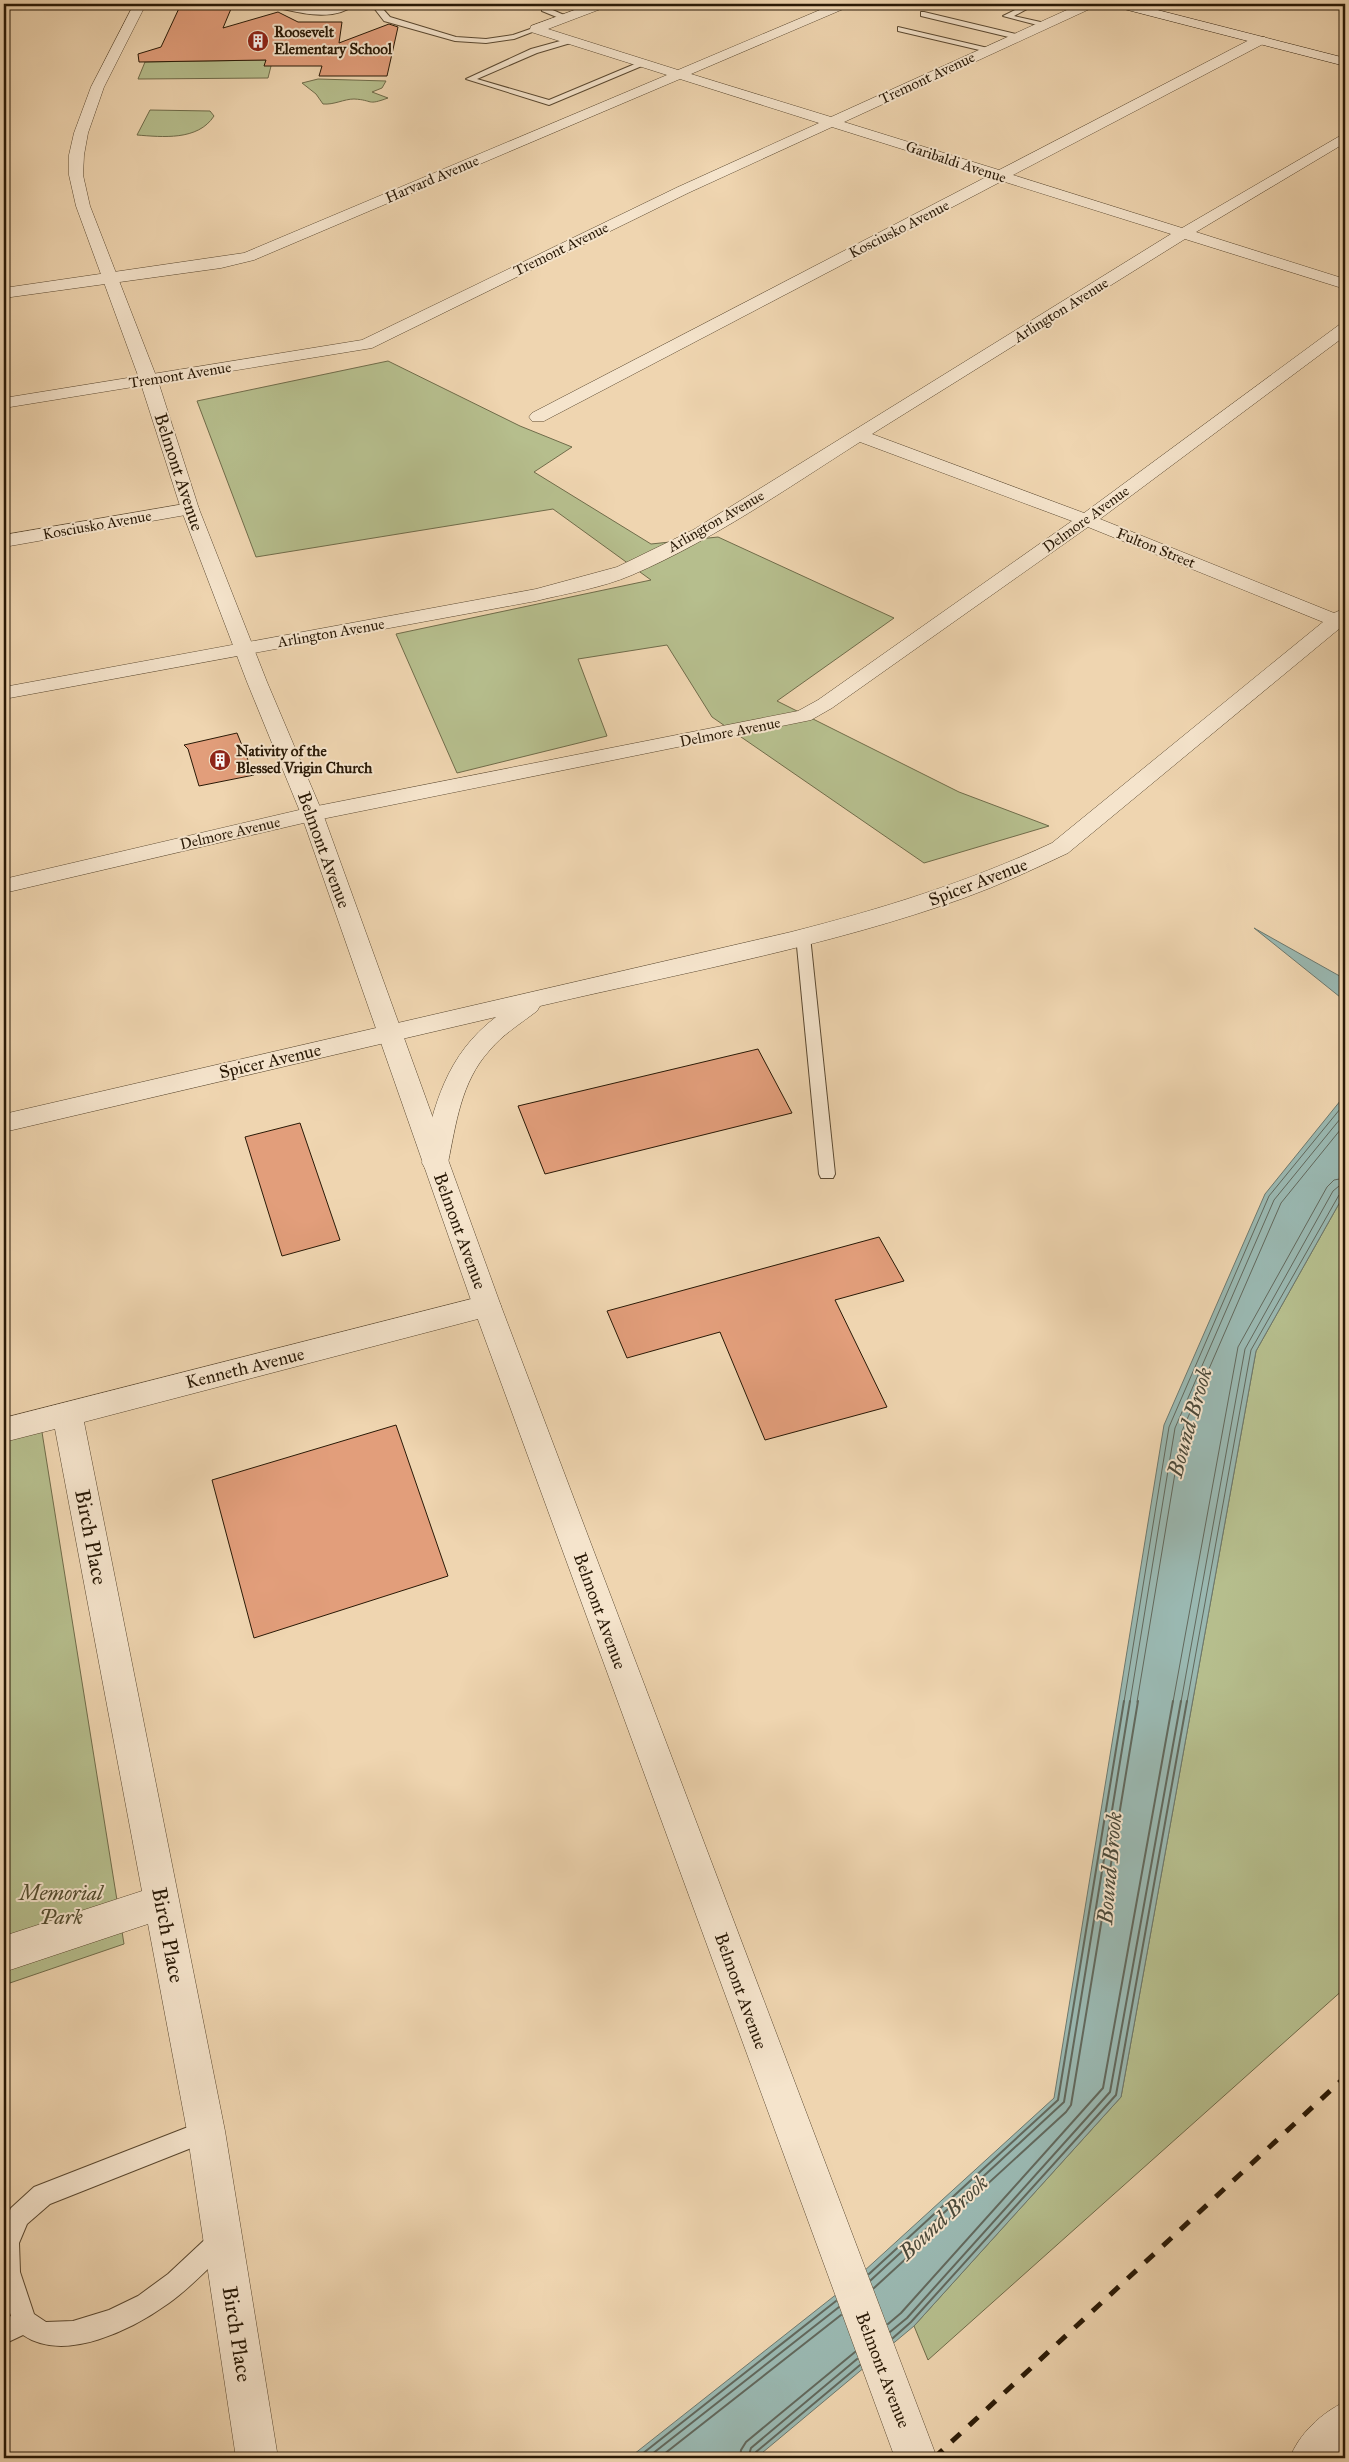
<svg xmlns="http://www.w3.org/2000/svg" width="1349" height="2462" font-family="'IM FELL Great Primer',serif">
	<rect width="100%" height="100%" fill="#efd5b0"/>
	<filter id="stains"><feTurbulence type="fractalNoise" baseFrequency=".004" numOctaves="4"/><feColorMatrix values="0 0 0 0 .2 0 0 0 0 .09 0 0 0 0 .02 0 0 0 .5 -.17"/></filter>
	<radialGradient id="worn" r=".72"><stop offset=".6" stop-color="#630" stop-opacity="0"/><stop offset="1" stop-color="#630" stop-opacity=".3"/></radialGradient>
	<!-- green -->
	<g fill="#b6be8d" stroke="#706c4a">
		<polygon points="266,60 271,66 268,78 138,79 145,62"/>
		<path d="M318,79l68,2 -4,7 -10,4 16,6c-22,8 -14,2 -34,1 -10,0 -20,6 -31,5l-7,-10 -14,-11z"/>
		<path d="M150,110l60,1 4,5c-16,25 -52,21 -77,19z"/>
		<polygon points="388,361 520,426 572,447 534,472 651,544 718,537 894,618 777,701 959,792 1049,826 924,863 712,717 667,645 578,659 607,736 457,773 396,634 651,580 553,509 256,557 197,401"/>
		<polygon points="1345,1193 1345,1988 928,2360 914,2326 1121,2097 1256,1351"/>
		<polygon points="41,1426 124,1944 4,1985 4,1436"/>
	</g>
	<!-- water -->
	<g fill="#9ab8b1" stroke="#6d786d">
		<polygon points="1254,928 1345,979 1345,1001"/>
		<polygon points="1345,1095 1345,1193 1256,1351 1121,2097 914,2326 756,2458 629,2458 852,2282 1054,2098 1164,1425 1265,1194"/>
	</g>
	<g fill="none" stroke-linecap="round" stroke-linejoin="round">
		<!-- shore-far1 -->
		<g stroke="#62685c" stroke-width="1">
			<polyline points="1124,1702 1169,1427 1269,1196 1345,1103"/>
			<polyline points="1130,1702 1175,1428 1274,1200 1345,1113"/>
			<polyline points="1137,1702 1182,1431 1281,1203 1345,1124"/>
			<polyline points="1173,1702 1238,1347 1327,1187 1334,1180 1345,1178"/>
			<polyline points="1181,1702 1245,1349 1333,1191 1339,1186 1345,1185"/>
			<polyline points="1187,1702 1251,1350 1339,1195 1345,1192"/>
		</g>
		<!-- shore -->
		<g stroke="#62685c" stroke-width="2">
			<polyline points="869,2274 1058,2100 1124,1701"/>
			<polyline points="871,2280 1064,2102 1130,1701"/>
			<polyline points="874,2288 1066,2112 1071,2105 1138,1701"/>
			<polyline points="888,2324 901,2313 1103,2088 1173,1701"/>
			<polyline points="890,2332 907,2318 1110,2092 1181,1701"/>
			<polyline points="893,2338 911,2322 1116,2095 1187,1701"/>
			<polyline points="637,2458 836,2301"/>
			<polyline points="647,2458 839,2307"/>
			<polyline points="659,2458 841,2315"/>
			<polyline points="740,2458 741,2450 746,2442 855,2352"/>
			<polyline points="748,2458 751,2448 857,2359"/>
			<polyline points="754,2458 756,2452 860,2365"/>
		</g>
	</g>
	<!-- building -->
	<g fill="#e29e7b" stroke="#291906">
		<polygon points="181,4 233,4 223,28 278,12 298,22 342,22 339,43 389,24 398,27 387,76 319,76 322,66 264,66 266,60 139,62 138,54 161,47"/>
		<polygon points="237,733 254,775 199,786 188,749 184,745"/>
		<polygon points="758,1049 792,1113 545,1174 518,1106"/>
		<polygon points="300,1123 340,1240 282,1256 245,1137"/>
		<polygon points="879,1237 904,1281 835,1300 887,1407 765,1440 720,1332 627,1358 607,1311"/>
		<polygon points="396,1425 448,1576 254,1638 212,1480"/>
	</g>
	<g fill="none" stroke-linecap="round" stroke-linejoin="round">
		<!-- service casing -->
		<g stroke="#5a4830" stroke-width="2">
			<g id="service">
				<path d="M281,4l39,6 35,-6c-19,17 -50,10 -72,5z"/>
				<polygon points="378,4 385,4 382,8 390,17 456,37 486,39 513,35 536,27 540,29 514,39 486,43 455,41 384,21 374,8"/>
				<polygon points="541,4 552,4 548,8 571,18 564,20 542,11"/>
				<polygon points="1027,4 1036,4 1014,16 1045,23 1045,27 1003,16"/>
				<polygon points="924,12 1020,35 1021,37 1017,39 921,16 921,12"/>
				<polygon points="898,27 988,48 992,50 988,52 898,31"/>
				<polygon points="571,38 574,38 574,42 537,53 477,79 549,100 642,61 649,63 549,105 466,79 531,49"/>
				<polygon points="803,931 810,936 835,1174 833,1178 821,1178 819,1174 796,936"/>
				<path d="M206,2120l8,3 3,8 -3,8 -164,65 -23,20 -8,19 1,29 14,42 12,8 27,-1 36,-11 29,-14 30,-22 45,-42 8,-4 8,4 4,8 -4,8c-19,19 -38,39 -60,55 -36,26 -104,61 -146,32l-19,9v-25l7,-3 -7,-21v-72l7,-15 23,-21z"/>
			</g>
		</g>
		<!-- minor casing -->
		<g stroke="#5a4830" stroke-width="1">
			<g id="minor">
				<path d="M591,4h17l-2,3 -58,22 130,41 156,-66h16l-2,3 -157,67 140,43 249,-113h16l-2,3 -250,115 155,48 256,-133h10l1,3 -1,3 -252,132 169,53 163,-95v10l-149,89 149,47v10l-160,-50 -313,195 212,79 255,-188 6,-2v13l-245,183 234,94 11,-5v16l-277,229c-34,16 -68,32 -104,45 -137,49 -283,75 -424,108l-3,5c-17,13 -35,24 -48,40 -28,31 -33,73 -41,112l-4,7 -9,3 -9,-3 -4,-7c11,-58 25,-109 74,-146l-492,115v-18l787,-182c91,-23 177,-50 261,-89l271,-221 -235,-95 -256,181 -21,12 -499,101 -308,72v-14l308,-72 486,-96 20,-11 254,-179 -212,-79c-74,47 -147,98 -228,133 -30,13 -64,18 -96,26l-532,98v-12l532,-98 81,-22 76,-37 478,-296 -169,-53 -458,240h-12l-3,-4 3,-4 456,-237 -156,-49 -144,66 -316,155 -368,60v-10l358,-58 316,-153 141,-64 -139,-44 -426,181 -33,8 -217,30v-10l240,-35 423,-178 -136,-43 -1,-3 1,-3z"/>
				<polygon points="190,503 197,505 199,509 197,513 4,547 4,535"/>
				<polygon points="487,1295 497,1298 501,1306 497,1314 84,1422 225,2131 278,2458 236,2458 187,2131 148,1924 4,1972 4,1936 142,1891 55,1429 4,1442 4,1418"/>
			</g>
		</g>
		<!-- tertiary casing -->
		<g stroke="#5a4830" stroke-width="1">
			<g id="tertiary">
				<polygon points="134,4 146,4 104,87 88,133 84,155 83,175 90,206 158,381 199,509 267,682 323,814 501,1306 937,2458 895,2458 473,1306 301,814 247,682 181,509 140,381 76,206 69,175 69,155 74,133 91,87"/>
				<path d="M1345,2402v51l-5,5h-50c8,-23 32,-46 55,-56z"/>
			</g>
		</g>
		<!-- secondary casing -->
		<g stroke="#291906" stroke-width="1">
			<polygon id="secondary" points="1114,4 1134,4 1345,58 1345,66 1116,7"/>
		</g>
		<!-- service -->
		<use href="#service" fill="#f5e4cc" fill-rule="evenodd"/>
		<!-- minor -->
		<use href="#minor" fill="#f5e4cc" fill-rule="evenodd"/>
		<!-- tertiary -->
		<use href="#tertiary" fill="#f5e4cc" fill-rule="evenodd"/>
		<!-- secondary -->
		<use href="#secondary" fill="#f5e4cc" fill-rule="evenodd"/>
		<!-- rail -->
		<polyline stroke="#291906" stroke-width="5" stroke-dasharray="12 12" stroke-linecap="butt" points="934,2458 1345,2077"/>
	</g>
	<!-- icons -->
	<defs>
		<g id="building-disc" transform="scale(1.125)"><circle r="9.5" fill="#8f2418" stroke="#f5e4cc"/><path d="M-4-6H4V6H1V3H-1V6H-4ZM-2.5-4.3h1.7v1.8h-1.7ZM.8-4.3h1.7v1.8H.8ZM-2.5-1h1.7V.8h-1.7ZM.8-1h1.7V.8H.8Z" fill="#fff"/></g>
	</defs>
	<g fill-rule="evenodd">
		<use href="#building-disc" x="258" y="41"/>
		<use href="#building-disc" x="220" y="760"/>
	</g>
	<g text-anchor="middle" stroke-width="4" stroke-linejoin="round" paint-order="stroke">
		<!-- far-poi labels -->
		<g font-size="15" font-weight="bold" fill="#291906" stroke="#f5e4cc" text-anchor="start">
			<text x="274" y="37">Roosevelt<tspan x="274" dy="17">Elementary School</tspan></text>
			<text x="236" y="756">Nativity of the<tspan x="236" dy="17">Blessed Vrigin Church</tspan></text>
		</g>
		<!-- far-street labels -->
		<g font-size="15" fill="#291906" stroke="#f5e4cc">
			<text transform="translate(927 78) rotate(-25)" y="5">Tremont Avenue</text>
			<text transform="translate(956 162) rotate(18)" y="5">Garibaldi Avenue</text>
			<text transform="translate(432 179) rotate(-23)" y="5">Harvard Avenue</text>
			<text transform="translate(899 229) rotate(-27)" y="5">Kosciusko Avenue</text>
			<text transform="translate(561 249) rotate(-26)" y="5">Tremont Avenue</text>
			<text transform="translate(1061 310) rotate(-32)" y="5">Arlington Avenue</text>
			<text transform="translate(180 375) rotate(-9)" y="5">Tremont Avenue</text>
			<text transform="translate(1086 519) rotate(-36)" y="5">Delmore Avenue</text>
			<text transform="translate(716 521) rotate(-30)" y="5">Arlington Avenue</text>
			<text transform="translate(97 525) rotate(-10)" y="5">Kosciusko Avenue</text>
			<text transform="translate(1156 548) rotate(22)" y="5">Fulton Street</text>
			<text transform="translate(331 633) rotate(-10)" y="5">Arlington Avenue</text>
			<text transform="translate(730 732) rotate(-11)" y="5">Delmore Avenue</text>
			<text transform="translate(230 833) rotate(-13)" y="5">Delmore Avenue</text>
		</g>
		<!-- street labels -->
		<g font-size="18" fill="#291906" stroke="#f5e4cc">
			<text transform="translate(179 472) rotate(72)" y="6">Belmont Avenue</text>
			<text transform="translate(324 850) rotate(70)" y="6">Belmont Avenue</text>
			<text transform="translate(978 882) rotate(-21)" y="6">Spicer Avenue</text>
			<text transform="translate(270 1061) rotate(-13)" y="6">Spicer Avenue</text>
			<text transform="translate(460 1231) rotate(70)" y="6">Belmont Avenue</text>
			<text transform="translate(245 1368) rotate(-14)" y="6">Kenneth Avenue</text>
			<text transform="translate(600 1611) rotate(70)" y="6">Belmont Avenue</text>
			<text transform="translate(741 1991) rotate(70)" y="6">Belmont Avenue</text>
			<text transform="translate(883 2370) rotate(69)" y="6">Belmont Avenue</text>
		</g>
		<!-- near-street labels -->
		<g font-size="21" fill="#291906" stroke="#f5e4cc">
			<text transform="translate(91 1537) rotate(79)" y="7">Birch Place</text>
			<text transform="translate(168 1935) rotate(79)" y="7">Birch Place</text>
			<text transform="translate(237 2334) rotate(81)" y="7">Birch Place</text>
		</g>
		<!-- near-park labels -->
		<g font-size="21" font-style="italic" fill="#534b2e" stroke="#f5e4cc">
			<text x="61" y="1900">Memorial<tspan x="61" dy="24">Park</tspan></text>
		</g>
		<!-- near-water labels -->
		<g font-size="22" font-style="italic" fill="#4b4939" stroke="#f5e4cc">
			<text transform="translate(1189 1422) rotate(-74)" y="8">Bound Brook</text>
			<text transform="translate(1109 1868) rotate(-85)" y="8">Bound Brook</text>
			<text transform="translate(943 2217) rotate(-43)" y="8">Bound Brook</text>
		</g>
	</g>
	<!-- margin -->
	<rect width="1349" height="2462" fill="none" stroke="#efd5b0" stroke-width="20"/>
	<rect x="5" y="5" width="1339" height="2452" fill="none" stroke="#291906" stroke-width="2.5"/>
	<rect x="10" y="10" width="1329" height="2442" fill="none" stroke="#291906"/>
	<rect width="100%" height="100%" filter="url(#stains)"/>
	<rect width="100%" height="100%" fill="url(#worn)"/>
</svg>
